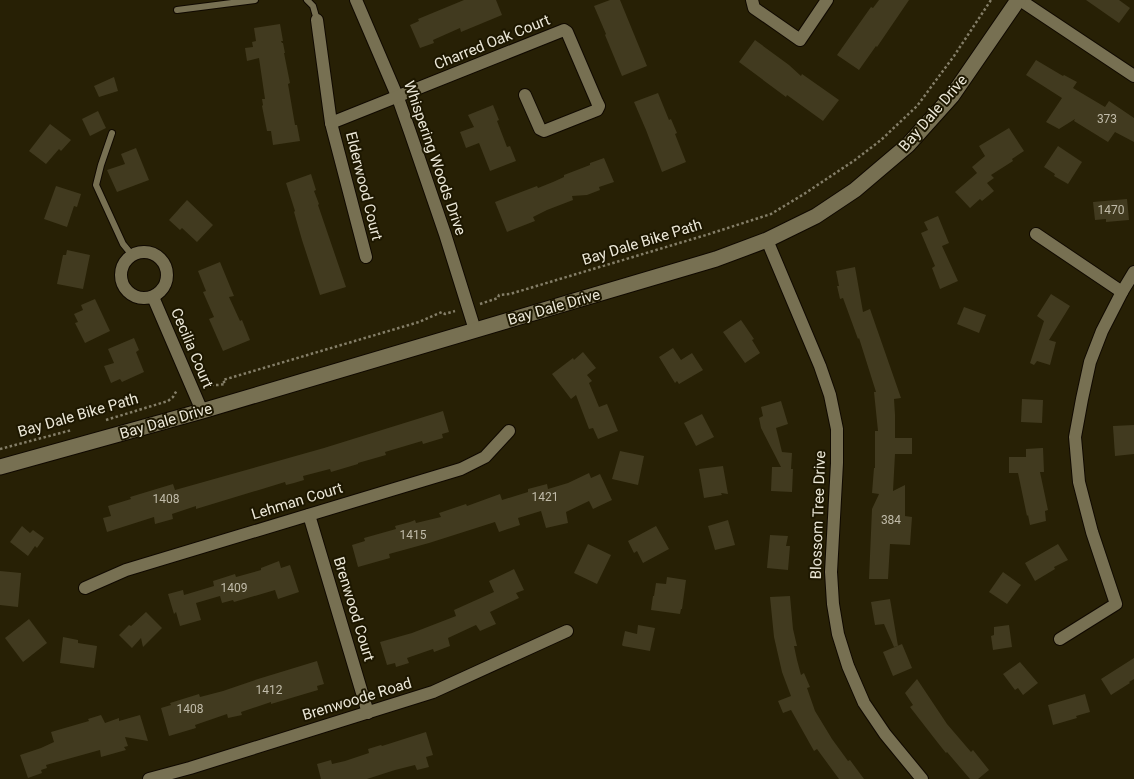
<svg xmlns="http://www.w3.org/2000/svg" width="1134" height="779" font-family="Roboto,sans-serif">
	<rect width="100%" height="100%" fill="#272005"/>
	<!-- building -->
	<g fill="#413a1f">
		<polygon points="464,0 496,0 502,15 461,32 460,28 433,40 434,43 420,48 410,25 419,21 418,19"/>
		<polygon points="610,0 620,0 647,66 622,76 605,35 606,34 594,6"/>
		<polygon points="879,0 909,0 877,47 876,46 859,70 837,55 871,7 873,8"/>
		<polygon points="1086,0 1119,0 1130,8 1119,23"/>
		<polygon points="280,24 283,41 281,41 282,43 283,43 285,53 284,53 290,83 288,84 295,125 297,125 300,141 273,145 271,131 267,131 262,106 263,105 262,99 265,99 259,58 247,61 245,48 253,47 252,42 256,41 254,28"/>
		<polygon points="755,40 789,65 801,76 802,74 839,100 823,121 787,95 786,97 739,62"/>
		<polygon points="1036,60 1063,76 1064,75 1077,82 1073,88 1105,107 1109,101 1134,118 1134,142 1115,132 1108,142 1074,121 1075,119 1059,129 1046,122 1062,98 1026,75"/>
		<polygon points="114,77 118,91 99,97 94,86"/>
		<polygon points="658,93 669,120 671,119 677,133 675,134 686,162 662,172 646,130 634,102"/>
		<polygon points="493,105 499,120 497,121 507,147 510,146 516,161 490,171 479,143 466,148 460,132 474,127 468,115"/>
		<polygon points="98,111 106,128 90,136 82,119"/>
		<polygon points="50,124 71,140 61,151 59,149 46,164 29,151"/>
		<polygon points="1009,128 1024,151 1012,159 1013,161 991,175 994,178 987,183 994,191 982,201 980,199 970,208 955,192 977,173 972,167 985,156 979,146"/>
		<polygon points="1058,146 1082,162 1068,184 1054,176 1055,174 1044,167"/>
		<polygon points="136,148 149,180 117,192 107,170 125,164 121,154"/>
		<polygon points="604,158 614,182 599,187 600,190 587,195 572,196 573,200 547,210 533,217 535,221 507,232 495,202 537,186 538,188 553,182 564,177 564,175 590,165 590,163"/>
		<polygon points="311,174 316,190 314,191 319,204 318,205 346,287 320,295 302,240 294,212 295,211 286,183"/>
		<polygon points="56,186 81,194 77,207 74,206 67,227 44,219"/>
		<polygon points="1127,199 1129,220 1106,222 1106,219 1095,220 1093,202"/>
		<polygon points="187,200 213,225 197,242 182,228 180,230 169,220"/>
		<polygon points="938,216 949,243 942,246 958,281 940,289 932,268 935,266 921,233 928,230 924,222"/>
		<polygon points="67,250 90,255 83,289 57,284 63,255 66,255"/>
		<polygon points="220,262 234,296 229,297 240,321 242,320 250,340 223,351 209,319 214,317 203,292 206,291 198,271"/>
		<polygon points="855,267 863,312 870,309 901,398 894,399 895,415 895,438 912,438 912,454 895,454 893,491 905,485 905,516 912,517 910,545 890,544 888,579 869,579 872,509 879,494 872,493 874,468 875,468 875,431 878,431 874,392 876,392 859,338 858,339 843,298 840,299 837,286 839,286 836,271"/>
		<polygon points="1051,294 1070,306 1049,340 1056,342 1050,365 1037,361 1034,365 1030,363 1044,321 1037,316"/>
		<polygon points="95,299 110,331 85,343 75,323 78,322 74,314 83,310 81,305"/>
		<polygon points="964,307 986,315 979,333 957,324"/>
		<polygon points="741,320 754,339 752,340 760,353 745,363 723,332"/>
		<polygon points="134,338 139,350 136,352 144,372 122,382 120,379 111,383 104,366 114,363 108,349"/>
		<polygon points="673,348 681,360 692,353 703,370 679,384 677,381 675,383 659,357"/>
		<polygon points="583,352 596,368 587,375 592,381 589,383 599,407 607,404 618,431 598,439 593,428 589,429 576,395 571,399 552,374 573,358 574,360"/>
		<polygon points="1022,399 1043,400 1042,423 1021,422"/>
		<polygon points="781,401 788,424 776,428 782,452 792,453 791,469 793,469 792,492 771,491 772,467 781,467 761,428 759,418 763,416 761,407"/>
		<polygon points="443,411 449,432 442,434 443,438 423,444 422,441 385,452 386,455 358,463 358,464 331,472 330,469 303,476 304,480 294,483 286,485 285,482 196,509 196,506 172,514 173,519 155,524 154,517 107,532 103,518 111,516 108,506 131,499 130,497 173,484 175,490 324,448"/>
		<polygon points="702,414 714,437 696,446 684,423"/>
		<polygon points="1134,425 1134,454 1115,456 1113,426"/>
		<polygon points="1042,448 1043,448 1044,472 1040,472 1048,510 1045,511 1046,521 1030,525 1028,515 1027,516 1018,473 1009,473 1009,457 1026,457 1026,449"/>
		<polygon points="620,451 644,456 638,485 612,479"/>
		<polygon points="723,466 728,494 721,493 722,495 704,498 699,469"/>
		<polygon points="589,473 591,478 600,474 612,500 593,509 589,501 566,512 568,523 546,528 541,511 518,518 520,525 499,532 495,522 429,543 389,554 390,558 358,567 352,545 365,541 364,538 396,529 395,526 410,522 415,520 416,523 441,517 439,513 466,504 467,506 500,494 502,500 528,492 528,489 547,484 548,489 568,483"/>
		<polygon points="728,520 735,545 715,550 708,526"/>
		<polygon points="22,526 30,533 33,530 44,538 37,548 35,546 28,556 10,542"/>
		<polygon points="656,526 669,549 643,563 637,551 634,553 628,541"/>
		<polygon points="770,535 788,536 786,546 790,546 788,570 767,568"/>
		<polygon points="588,544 611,555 597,584 574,573"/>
		<polygon points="1058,544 1068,560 1054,567 1055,569 1035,581 1025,563"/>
		<polygon points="279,561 281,568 290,565 299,592 278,599 275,590 234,602 233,600 222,603 220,596 196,603 201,620 180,626 176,612 174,614 168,594 183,590 184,595 214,586 213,581 235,574 236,577 261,570 261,568"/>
		<polygon points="514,569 524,590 516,593 519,598 490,612 496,624 480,631 476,625 448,638 450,646 434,652 433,649 407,658 409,663 396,667 395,663 387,665 380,642 412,633 456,616 454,610 494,592 489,581"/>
		<polygon points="0,571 21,573 18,607 0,605"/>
		<polygon points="1003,572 1021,585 1007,604 989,592"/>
		<polygon points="667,577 686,580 682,609 681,609 680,614 651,610 653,596 654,596 656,583 666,584"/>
		<polygon points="790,596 793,629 797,646 794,646 797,660 801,675 804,673 810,687 807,688 815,711 832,739 848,761 850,760 864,779 839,779 817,749 814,751 791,710 783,713 778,701 791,696 782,672 774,637 770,597"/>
		<polygon points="890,599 898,646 894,647 884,624 875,625 871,602"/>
		<polygon points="146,612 162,628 143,647 141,638 132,648 119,635 129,625 131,626"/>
		<polygon points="29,619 47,643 23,662 5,638"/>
		<polygon points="638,625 655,628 650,651 623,646 622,645 625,631 637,634"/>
		<polygon points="1009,625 1012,647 993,650 991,636 994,635 994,627"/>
		<polygon points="63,637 78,640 78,643 97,646 94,668 60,663"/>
		<polygon points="902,644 912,668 893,676 883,652"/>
		<polygon points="1134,658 1134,679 1129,682 1130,683 1111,695 1101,679"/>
		<polygon points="317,661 324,684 317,686 318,690 271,704 271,702 241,712 242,715 228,718 227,714 195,725 196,728 169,736 161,708 171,705 170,703 199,694 200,697 223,691 258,679"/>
		<polygon points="1020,662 1038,683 1023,695 1018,688 1015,690 1003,674"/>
		<polygon points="917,679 947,724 971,752 973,750 989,770 978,779 970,779 947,752 946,753 938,743 910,707 913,705 905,693"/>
		<polygon points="1085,694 1090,712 1076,716 1077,718 1053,725 1048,705"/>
		<polygon points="101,715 105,723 119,718 119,721 140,715 148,741 125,737 128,746 124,747 126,750 101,757 100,750 46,765 47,768 41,770 42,773 28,778 20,755 41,748 54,742 51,732 89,721 88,719"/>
		<polygon points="426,732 433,755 426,757 429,767 417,770 415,765 395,770 367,779 321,779 317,764 331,760 332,764 345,761 369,753 368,749 381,745 382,746"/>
	</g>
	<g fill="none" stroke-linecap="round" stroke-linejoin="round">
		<!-- lane casing -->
		<g stroke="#100900" stroke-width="8">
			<g id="lane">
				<polyline points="307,0 313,6 317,20"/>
				<polyline points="177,10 255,0"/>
				<polyline points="112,133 101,165 96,185 123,244 132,255"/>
			</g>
		</g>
		<!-- street casing -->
		<g stroke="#100900" stroke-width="14">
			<g id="street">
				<polyline points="356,0 398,98 410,132 445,234 475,330"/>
				<polyline points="752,0 754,8 800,40 827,0"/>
				<polyline points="1020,0 1134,76"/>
				<polyline points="317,20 331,123 366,257"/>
				<polyline points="331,123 564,30 567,32 597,102 599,106 597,110 544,131 540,129 525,95"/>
				<polyline points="1036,234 1122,292"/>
				<polyline points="767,240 820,366 830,395 837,429 837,463 831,572 833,604 838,634 848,666 864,703 885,734 922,779"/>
				<circle cx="144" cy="275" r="23"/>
				<polyline points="153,297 202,411"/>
				<polyline points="309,515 368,713"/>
				<polyline points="85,588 126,570 461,469 485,457 509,431"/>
				<polyline points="1060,639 1116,604 1092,532 1079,482 1075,437 1082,399 1090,362 1102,331 1122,292 1134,272"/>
				<polyline points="149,779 190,768 433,692 567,631"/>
			</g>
		</g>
		<!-- secondary casing -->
		<g stroke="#100900" stroke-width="17">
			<polyline id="secondary" points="0,467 202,411 716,259 767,240 816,216 855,190 908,145 952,96 1018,0"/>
		</g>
		<!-- path -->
		<g stroke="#847e68" stroke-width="2.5" stroke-dasharray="2.5 2.5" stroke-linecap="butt">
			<polyline points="480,304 498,298 499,295 510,294 706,235 771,214 804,194 855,160 881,140 917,106 954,56 991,0"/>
			<path d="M203,381l3,-1c4,7 12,5 19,4l-2,-4 196,-58 23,-10 3,2 10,-3"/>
			<polyline points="106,420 168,401 173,397 177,390"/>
			<polyline points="0,449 72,430"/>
		</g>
		<!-- lane -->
		<use href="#lane" stroke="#777052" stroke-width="6"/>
		<!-- street -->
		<use href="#street" stroke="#777052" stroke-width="12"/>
		<!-- secondary -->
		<use href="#secondary" stroke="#777052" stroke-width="15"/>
	</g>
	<g text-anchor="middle" stroke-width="4" stroke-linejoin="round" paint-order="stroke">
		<!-- number labels -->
		<g font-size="12" fill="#c1bcaa">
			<text x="1107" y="123">373</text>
			<text x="1111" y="214">1470</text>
			<text x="545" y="501">1421</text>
			<text x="166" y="503">1408</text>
			<text x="891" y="524">384</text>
			<text x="413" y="539">1415</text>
			<text x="234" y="592">1409</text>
			<text x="269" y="694">1412</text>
			<text x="190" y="713">1408</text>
		</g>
		<!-- street labels -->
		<g font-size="15" fill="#ece8d8" stroke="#1d1700">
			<text transform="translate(492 42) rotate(-22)" y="5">Charred Oak Court</text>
			<text transform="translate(933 113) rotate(-49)" y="5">Bay Dale Drive</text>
			<text transform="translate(435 158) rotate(71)" y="5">Whispering Woods Drive</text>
			<text transform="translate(364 186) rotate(76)" y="5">Elderwood Court</text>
			<text transform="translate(642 242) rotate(-17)" y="5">Bay Dale Bike Path</text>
			<text transform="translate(554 307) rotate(-16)" y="5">Bay Dale Drive</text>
			<text transform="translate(192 348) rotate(67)" y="5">Cecilia Court</text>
			<text transform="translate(78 415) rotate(-16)" y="5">Bay Dale Bike Path</text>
			<text transform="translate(166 421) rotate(-16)" y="5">Bay Dale Drive</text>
			<text transform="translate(297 501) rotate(-17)" y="5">Lehman Court</text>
			<text transform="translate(818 515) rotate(-88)" y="5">Blossom Tree Drive</text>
			<text transform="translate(354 609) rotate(73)" y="5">Brenwood Court</text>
			<text transform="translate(357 699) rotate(-17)" y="5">Brenwoode Road</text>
		</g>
	</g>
</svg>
